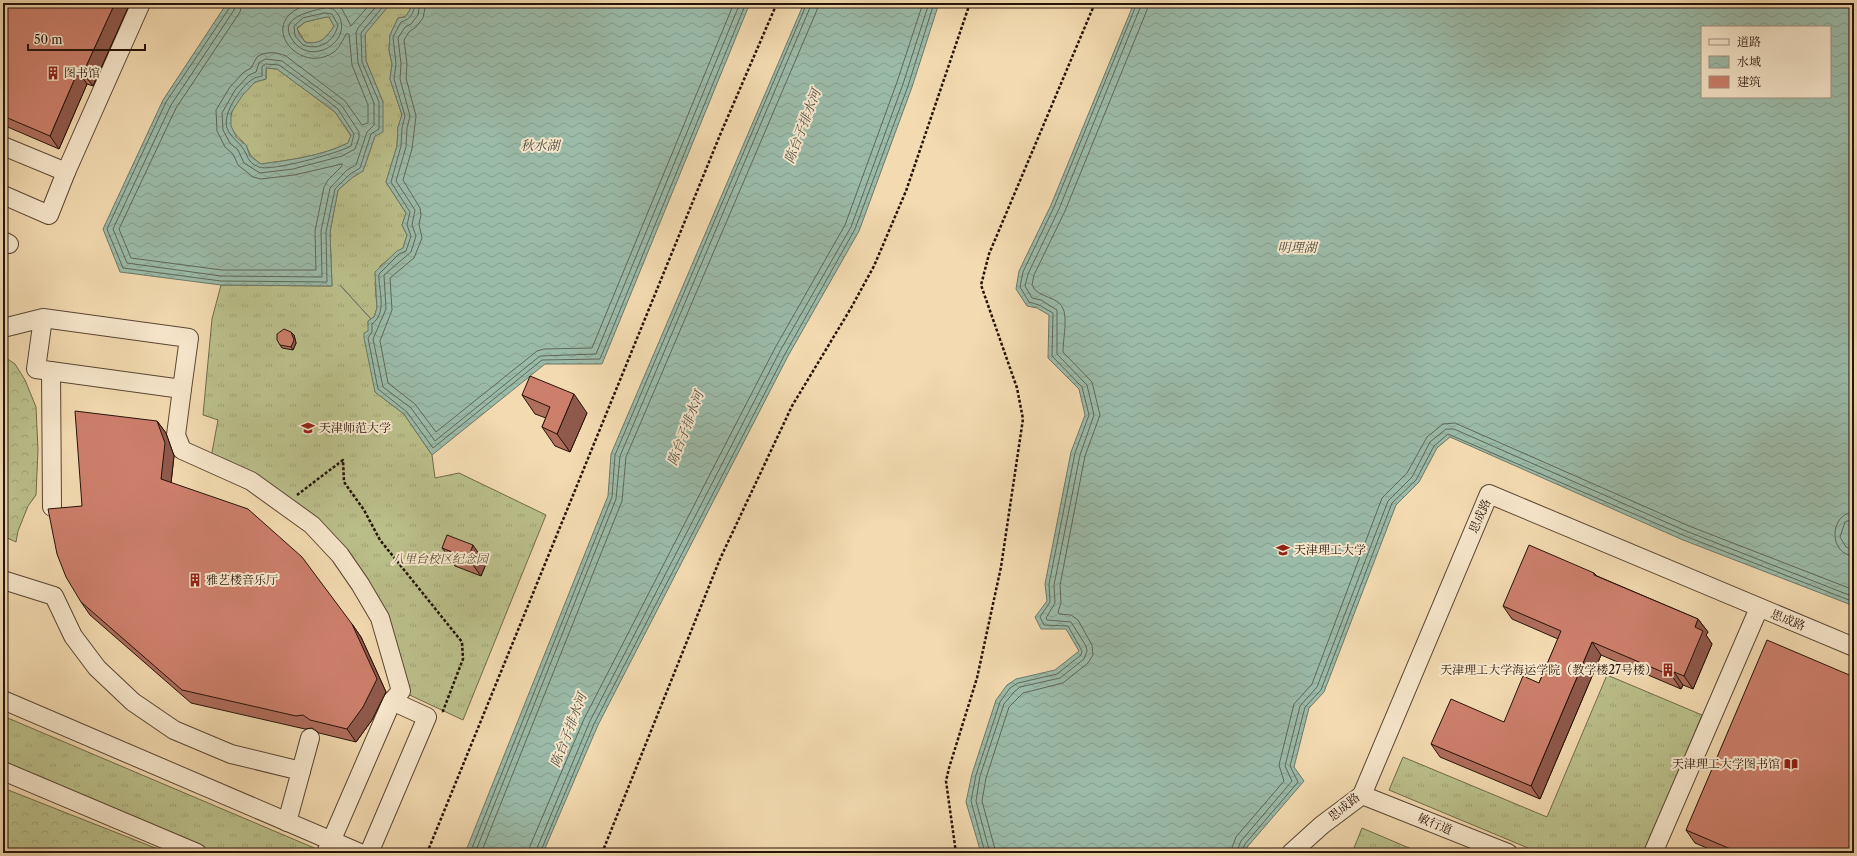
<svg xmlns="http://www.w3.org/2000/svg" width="1857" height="856" font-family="'Libre Caslon Text','Noto Serif SC',serif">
	<defs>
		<pattern id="grass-tufts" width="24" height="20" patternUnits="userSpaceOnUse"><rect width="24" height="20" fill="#bbc08b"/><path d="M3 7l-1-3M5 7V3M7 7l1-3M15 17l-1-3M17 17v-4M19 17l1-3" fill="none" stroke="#a1a476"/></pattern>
		<pattern id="forest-crowns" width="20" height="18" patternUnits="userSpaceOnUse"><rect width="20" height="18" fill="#bbc08b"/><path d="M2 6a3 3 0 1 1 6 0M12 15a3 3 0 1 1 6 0" fill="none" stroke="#a1a476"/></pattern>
		<pattern id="water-waves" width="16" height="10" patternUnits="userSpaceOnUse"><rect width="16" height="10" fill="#9bbba9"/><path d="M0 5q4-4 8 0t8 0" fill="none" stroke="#85a090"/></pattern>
	</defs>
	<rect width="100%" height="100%" fill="#f3dab0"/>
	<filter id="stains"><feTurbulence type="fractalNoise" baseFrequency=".005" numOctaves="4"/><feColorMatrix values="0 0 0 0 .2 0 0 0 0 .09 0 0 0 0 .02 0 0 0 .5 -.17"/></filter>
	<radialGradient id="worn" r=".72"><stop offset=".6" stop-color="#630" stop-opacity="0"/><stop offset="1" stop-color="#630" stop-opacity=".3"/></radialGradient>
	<!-- grass -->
	<g fill="url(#grass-tufts)" stroke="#706a4a">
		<polygon points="391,3 411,3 410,10 405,17 398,18 390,35 389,50 392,64 390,79 402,115 398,127 397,146 386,182 406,213 402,225 407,235 403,248 380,266 375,283 377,308 374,317 368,321 375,392 404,414 432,455 435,478 459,473 546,515 463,720 401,691 391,658 340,555 210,463 218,420 203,415 212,319 221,285 332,286 330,232 338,190 353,177 363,171 375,136 383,102 366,61 365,33"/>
		<path d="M326,17h3l5,9c-8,12 -13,19 -29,16l-8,-13 8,-7z"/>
		<path d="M266,68l11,1 58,43 16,24 -3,7c-26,13 -58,17 -87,21 -11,-8 -9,-7 -15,-18 -3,-6 -11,-10 -15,-19 -5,-14 12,-36 23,-44 3,-2 8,-3 12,-4z"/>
		<polygon points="1607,675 1702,715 1645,853 1540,853 1389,790 1403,757 1547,817"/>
		<polygon points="3,716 319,850 318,853 213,853 3,764"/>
		<polygon points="1362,828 1421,853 1352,853"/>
	</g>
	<!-- forest -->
	<g fill="url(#forest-crowns)" stroke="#706a4a">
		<polygon points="3,356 15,364 25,380 36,407 38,450 36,495 28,506 18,531 16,542 3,536"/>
		<polygon points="3,788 168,853 3,853"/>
	</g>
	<!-- water -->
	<g fill="url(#water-waves)" stroke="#6c7869" fill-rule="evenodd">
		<path d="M227,3h164l-26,31 1,27 17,41v30l-8,4 -12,35 -10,6 -15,13 -8,42 2,54 -111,-1 -101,-13 -17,-43 60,-129zM326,17h3l5,9c-8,12 -13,19 -29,16l-6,-8 -2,-6 8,-6zM266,68l11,1 58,43 16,23 -3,8c-26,13 -58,17 -87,21l-11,-8 -4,-11 -9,-7 -6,-12v-13l11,-17 13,-14 11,-3z"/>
		<polygon points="411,3 750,3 602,364 545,364 432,455 404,414 375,392 364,338 364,333 368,331 368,321 371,319 340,285 371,319 374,317 377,308 375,272 397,251 403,248 407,235 402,225 406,213 386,182 397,146 398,127 402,115 390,79 392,64 389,50 390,35 398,18 405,17 410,10"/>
		<polygon points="804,3 939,3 912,87 859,231 788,356 598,725 543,853 465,853 608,496 611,454"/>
		<path d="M1134,3h720v519l-5,15 5,5v64l-171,-66 -233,-103 -13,11 -18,34 -23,23 -72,187 -15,16 -15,59 10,14 -56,65 -4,7h-263l-15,-51 6,-28 24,-74 11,-15 9,-6 39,-9 24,-19 -13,-22h-25l-6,-12 12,-16 -2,-17 26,-132 14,-37 -6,-26 -31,-31 1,-43 -12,-7 -10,-2 -11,-17 3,-18 32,-66zM1702,27h128v70h-128z"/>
	</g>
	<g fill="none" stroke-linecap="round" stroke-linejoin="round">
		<!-- shore -->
		<g stroke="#606758" stroke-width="1">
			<polyline points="231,3 230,7 166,102 107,229 123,268 221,281 327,282 326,232 335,189 350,174 360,168 371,134 379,129 379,102 362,62 361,33 386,3"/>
			<polyline points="236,3 234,10 171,105 113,229 127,263 221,276 322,277 321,231 330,188 347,170 356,165 367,132 374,125 374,103 358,63 356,33 358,28 379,3"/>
			<path d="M242,3l-2,9 -64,96 -57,121 12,29 91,12h94l-1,-39 9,-44 4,-7 14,-14v-2l-48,11 -33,4 -8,-2 -15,-12 -5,-11 -8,-7 -8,-16 -1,-21 14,-23 14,-15 7,-4 6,-11c8,-6 20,-5 29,-1l59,45 17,24 6,-2v-18l-16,-40 -3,-31h-3c-3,6 -7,14 -12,18 -33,23 -73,-23 -37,-43 6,-4 14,-4 21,-6"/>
			<polyline points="334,3 342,9 351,26 371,3"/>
			<path d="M415,3c-1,10 -4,16 -14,19l-8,15 3,27 -2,15 11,37 -3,12 -1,18 -10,36 19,30 -3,13 4,11 -5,15 -7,3 -20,20c-1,16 9,38 -7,50v8l-4,6 10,51 29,23 26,36 109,-88 58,-1 146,-356"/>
			<polyline points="420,3 418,15 411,24 405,27 398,38 401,64 400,79 410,116 407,128 406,147 396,181 415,210 412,225 416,236 411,252 384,275 386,309 373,339 383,387 411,408 435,441 540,356 596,354 740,3"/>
			<polyline points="426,3 423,18 416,27 409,32 404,40 407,64 406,78 416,116 412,149 403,180 420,208 421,215 419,224 422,238 414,258 390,278 392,310 380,341 388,383 415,404 436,432 537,351 544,349 592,348 734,3"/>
			<path d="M324,8c7,-1 11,1 15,8 13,25 -26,50 -45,26 -19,-24 14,-30 30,-34z"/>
			<path d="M325,13l7,1 6,11c-4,17 -19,26 -35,20l-8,-9 -1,-10 9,-8z"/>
			<polygon points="266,59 282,61 342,106 359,132 359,138 355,149 342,156 293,169 260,173 244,163 238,150 230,143 223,130 222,113 235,90 249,75 256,72 259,63"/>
			<path d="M266,64l13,1 35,25 24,19 16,25 -3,12c-12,7 -81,26 -92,21 -13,-5 -10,-11 -17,-20 -5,-7 -11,-9 -15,-19 -5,-14 14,-42 26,-49 2,-2 6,-2 9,-3v-9z"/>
			<path d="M1854,512c-25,1 -26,43 0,44"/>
			<polyline points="1854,518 1845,522 1840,537 1846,547 1854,550"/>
			<polyline points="470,853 612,497 615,455 807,3"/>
			<polyline points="475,853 616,499 620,456 812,3"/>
			<polyline points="481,853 622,501 626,457 817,10 818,3"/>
			<polyline points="529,853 530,846 584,719 775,348 845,225 897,82 923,3"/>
			<polyline points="535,853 590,721 780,351 851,227 903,84 929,3"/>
			<polyline points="540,853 594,724 785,354 855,229 908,86 934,3"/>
			<polyline points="985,853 971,801 976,775 1000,702 1010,688 1018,683 1057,674 1081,655 1082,651 1068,626 1044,625 1040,617 1050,602 1049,584 1075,453 1089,415 1082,387 1052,356 1053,313 1039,305 1029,302 1020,287 1023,272 1054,207 1137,3"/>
			<polyline points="990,853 976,801 980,776 1004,704 1014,692 1020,687 1060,678 1084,659 1087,651 1086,646 1071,622 1047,620 1046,618 1055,603 1054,585 1080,455 1094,415 1087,385 1057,354 1057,310 1041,300 1032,298 1025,286 1028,274 1059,209 1142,3"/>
			<path d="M996,853l-14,-52 4,-23 23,-71 14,-14 40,-10 25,-20 5,-8 -1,-10 -14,-25 -7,-5 -12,-1 -1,-2 3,-9 -1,-18 25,-129 15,-41 -8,-33 -29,-30c0,-13 4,-28 1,-41 -4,-16 -27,-12 -32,-26l2,-10 31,-64 82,-201 1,-7"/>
			<polyline points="1230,853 1236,837 1284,781 1279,765 1294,704 1312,684 1382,498 1407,473 1427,437 1443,424 1455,423 1689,526 1854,590"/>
			<polyline points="1236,853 1241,841 1292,781 1285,766 1300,706 1317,687 1388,501 1412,477 1430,442 1446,429 1454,429 1686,531 1854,597"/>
			<polyline points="1241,853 1245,844 1298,782 1290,766 1305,707 1321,690 1392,503 1416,480 1434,446 1448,434 1685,536 1854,602"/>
		</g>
		<!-- minor casing -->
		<g stroke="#594532" stroke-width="20">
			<g id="minor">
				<polyline points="3,146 66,172 141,3"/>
				<polyline points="3,195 49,215 66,172"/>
				<polyline points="3,241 9,244"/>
				<polyline points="3,328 43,318 189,338 182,389 36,369 43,318"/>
				<polyline points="51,371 52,507"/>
				<polyline points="182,389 176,435 182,450 251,481 312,525 340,555 360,584 380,618 401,691 392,701"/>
				<polyline points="3,580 54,596 73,636 97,668 133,702 174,730 231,754 301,771 287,822"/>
				<polyline points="3,700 360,853"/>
				<polyline points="3,771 197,853"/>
				<polyline points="301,771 310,738"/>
				<polyline points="1362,795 1508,853"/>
				<polyline points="326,853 392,701 427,717 369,853"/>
				<polyline points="1291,853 1322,825 1362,795 1489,494 1854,647"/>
				<polyline points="1653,853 1759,608"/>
			</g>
		</g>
		<!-- path -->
		<g stroke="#261308" stroke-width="2.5" stroke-dasharray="3 2" stroke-linecap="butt">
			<polyline points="297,495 343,460 344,482 364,510 380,540 462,642 463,659 443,711 441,712"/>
			<polyline points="427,853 720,135 777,3"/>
			<polyline points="602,853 720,559 792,406 851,308 874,266 906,191 970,3"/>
			<polyline points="956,853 946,781 949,768 977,678 1001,567 1023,419 1017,388 981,285 989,254 1095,3"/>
		</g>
		<!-- minor -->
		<use href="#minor" stroke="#f7e7cc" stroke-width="18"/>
	</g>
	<!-- wall -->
	<g fill="#af6d5c" stroke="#261308">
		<polygon points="3,3 130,3 93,86 87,84 59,149 3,125"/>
		<polygon points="294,335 296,343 293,350 282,348 280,345"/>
		<polygon points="522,395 587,413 570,452 555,446 542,427 546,418 535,414"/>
		<polygon points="157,421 166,433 174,456 171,483 352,624 361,637 386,692 372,720 356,742 319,733 312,728 305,729 191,703 90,615 81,602 82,506"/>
		<polygon points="442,548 486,564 481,576 455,566"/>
		<polygon points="1594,573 1597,576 1698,619 1708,632 1706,635 1712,644 1693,689 1683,685 1681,689 1601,655 1540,799 1440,757 1431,744 1504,722 1539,683 1558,639 1512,619 1503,606"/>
		<polygon points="1686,830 1854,853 1719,853 1695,843"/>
	</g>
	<!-- shaded-wall -->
	<g fill="#8f594b" stroke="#261308">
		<polygon points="115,3 130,3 93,86 83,73"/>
		<polygon points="78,71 87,84 59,149 50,136"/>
		<polygon points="291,332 294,335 296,343 293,350 291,347"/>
		<polygon points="574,394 587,413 570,452 557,434"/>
		<polygon points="157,421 166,433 174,456 170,492 161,479"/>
		<polygon points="473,545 486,564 481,576 468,558"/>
		<polygon points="1698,619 1708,632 1706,635 1712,644 1693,689 1684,676 1695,627"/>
		<polygon points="352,624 361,637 386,692 372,720 356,742 347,729"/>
		<polygon points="1592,642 1601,655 1540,799 1531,786"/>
		<polygon points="1674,672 1683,685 1681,689 1672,676"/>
	</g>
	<!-- building -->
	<g fill="#cc7f6b" stroke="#261308">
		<polygon points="3,3 115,3 83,73 78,71 50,136 3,116"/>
		<polygon points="284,329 291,332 294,340 291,347 280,345 277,340 277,334"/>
		<polygon points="530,376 574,394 557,434 542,427 550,407 522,395"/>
		<polygon points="75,411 157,421 165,443 161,479 248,509 302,557 352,624 377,679 363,707 347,729 310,720 303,715 296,716 182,690 81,602 66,577 57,554 48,509 82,506"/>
		<polygon points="447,535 473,545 468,558 442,548"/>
		<polygon points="1529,545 1594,573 1594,575 1698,619 1695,627 1703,631 1684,676 1674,672 1672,676 1592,642 1531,786 1431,744 1451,699 1504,722 1523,676 1539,683 1561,631 1503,606"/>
		<polygon points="1767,640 1854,677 1854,853 1740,853 1686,830"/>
	</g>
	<!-- icons -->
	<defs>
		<g id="building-bare" transform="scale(1.08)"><path d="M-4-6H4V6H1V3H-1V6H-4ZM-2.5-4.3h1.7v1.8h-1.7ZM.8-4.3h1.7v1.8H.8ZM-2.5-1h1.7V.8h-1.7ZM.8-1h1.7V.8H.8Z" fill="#8f2418" stroke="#f7e7cc" stroke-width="2.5" paint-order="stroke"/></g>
		<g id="university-bare" transform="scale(1.08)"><path d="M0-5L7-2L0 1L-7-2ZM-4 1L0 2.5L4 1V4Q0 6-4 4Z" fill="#8f2418" stroke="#f7e7cc" stroke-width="2.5" paint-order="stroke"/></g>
		<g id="library-bare" transform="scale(1.08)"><path d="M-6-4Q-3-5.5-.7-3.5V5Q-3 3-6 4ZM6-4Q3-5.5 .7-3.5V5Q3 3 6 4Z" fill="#8f2418" stroke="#f7e7cc" stroke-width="2.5" paint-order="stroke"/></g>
	</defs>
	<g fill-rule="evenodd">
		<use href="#building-bare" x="53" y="73"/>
		<use href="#university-bare" x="308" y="428"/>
		<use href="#university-bare" x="1283" y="550"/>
		<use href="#building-bare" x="195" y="580"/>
		<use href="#building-bare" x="1668" y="670"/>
		<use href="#library-bare" x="1791" y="764"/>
	</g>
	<g text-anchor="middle" stroke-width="4" stroke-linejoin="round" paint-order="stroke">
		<!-- poi labels -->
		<g font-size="12" fill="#261308" stroke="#f7e7cc" text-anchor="start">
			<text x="64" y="77">图书馆</text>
			<text x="319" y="432">天津师范大学</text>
			<text x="1294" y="554">天津理工大学</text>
			<text x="206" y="584">雅艺楼音乐厅</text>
			<text x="1657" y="674" text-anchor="end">天津理工大学海运学院（教学楼27号楼）</text>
			<text x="1780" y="768" text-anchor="end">天津理工大学图书馆</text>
		</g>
		<!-- street labels -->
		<g font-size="12" fill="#261308" stroke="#f7e7cc">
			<text transform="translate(1480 516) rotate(-66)" y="4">思成路</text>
			<text transform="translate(1788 620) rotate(22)" y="4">思成路</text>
			<text transform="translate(1344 807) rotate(-39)" y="4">思成路</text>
			<text transform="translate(1435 824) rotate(22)" y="4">敏行道</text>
		</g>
		<!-- park labels -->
		<g font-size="12" font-style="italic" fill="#5a5036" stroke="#f7e7cc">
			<text x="440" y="563">八里台校区纪念园</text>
		</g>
		<!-- water labels -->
		<g font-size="13" font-style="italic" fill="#4f4e40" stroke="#f7e7cc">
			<text transform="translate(802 126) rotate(-69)" y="5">陈台子排水河</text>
			<text x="540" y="150">秋水湖</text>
			<text x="1297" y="252">明理湖</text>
			<text transform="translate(685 428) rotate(-69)" y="5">陈台子排水河</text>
			<text transform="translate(568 730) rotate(-69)" y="5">陈台子排水河</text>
		</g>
	</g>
	<!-- margin -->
	<rect width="1857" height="856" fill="none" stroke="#f3dab0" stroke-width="16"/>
	<rect x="4" y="4" width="1849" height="848" fill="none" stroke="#261308" stroke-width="2"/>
	<rect x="8" y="8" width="1841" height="840" fill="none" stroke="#261308"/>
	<!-- legend -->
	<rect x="1701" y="26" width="130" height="72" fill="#f7e7cc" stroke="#a3927e"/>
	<rect x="1709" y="39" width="20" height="6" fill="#f7e7cc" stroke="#a3927e"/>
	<text x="1737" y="46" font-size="12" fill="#261308">道路</text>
	<rect x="1709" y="56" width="20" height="12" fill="url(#water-waves)" stroke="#a3927e"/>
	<text x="1737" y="66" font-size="12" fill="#261308">水域</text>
	<rect x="1709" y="76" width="20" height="12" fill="#cc7f6b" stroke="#a3927e"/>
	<text x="1737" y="86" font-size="12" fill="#261308">建筑</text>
	<!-- scale -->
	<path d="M28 44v6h117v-6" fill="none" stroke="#261308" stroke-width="2"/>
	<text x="34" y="44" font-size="12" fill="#261308" stroke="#f7e7cc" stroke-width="3" paint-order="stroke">50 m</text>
	<rect width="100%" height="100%" filter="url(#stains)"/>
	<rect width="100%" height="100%" fill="url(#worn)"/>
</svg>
